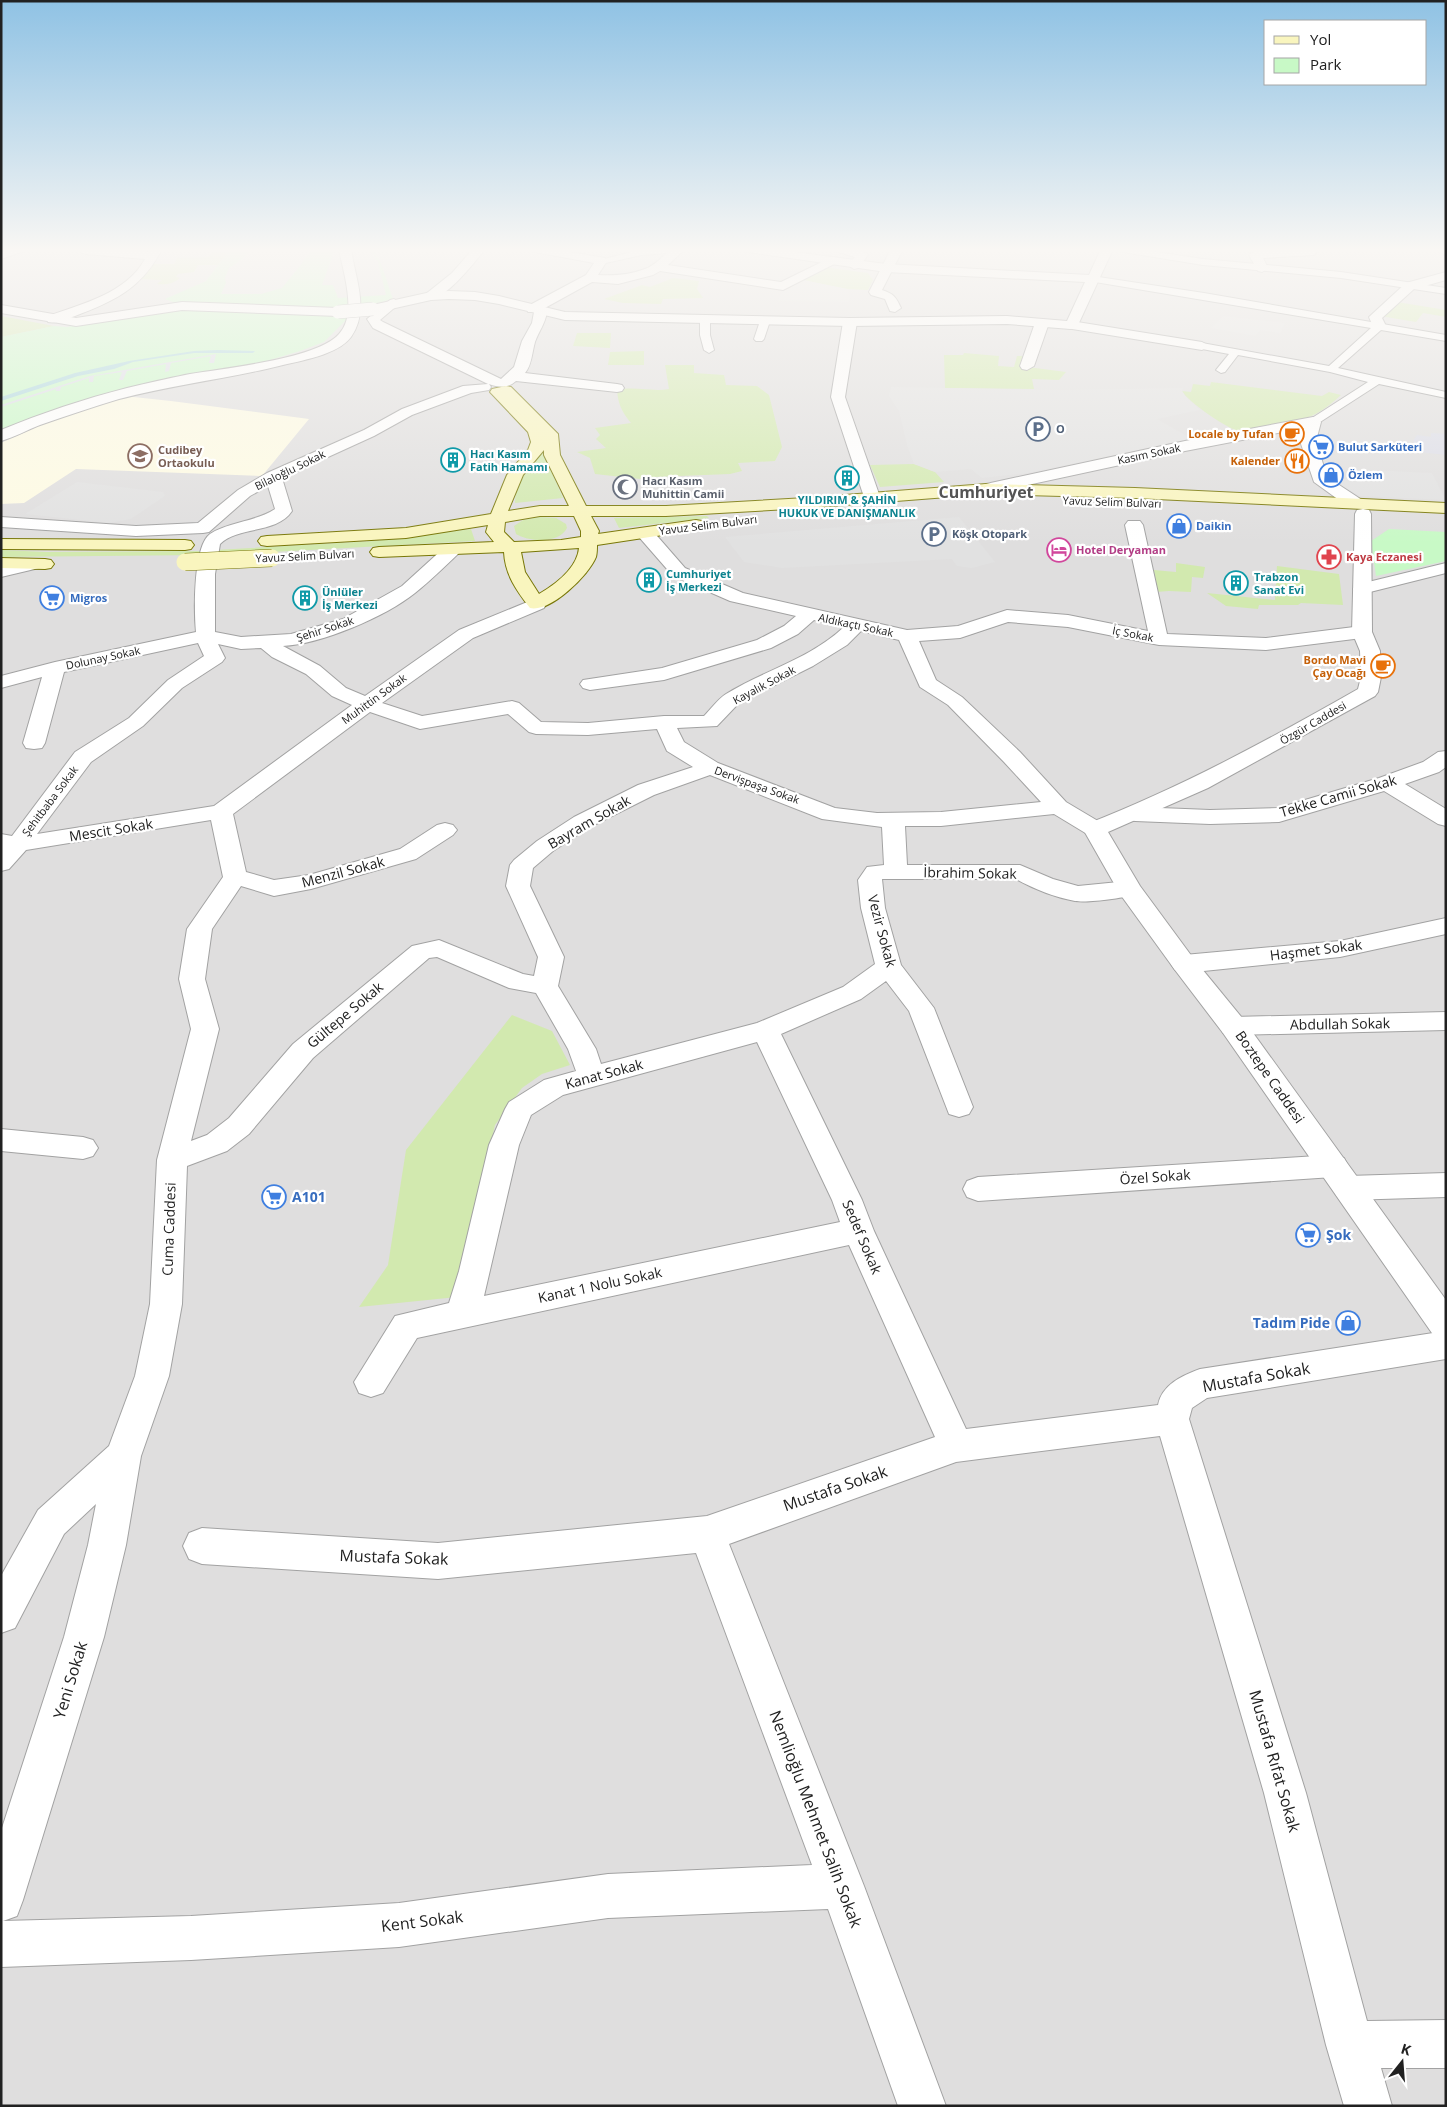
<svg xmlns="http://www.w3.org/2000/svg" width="1447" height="2107" font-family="'Open Sans',sans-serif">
	<rect width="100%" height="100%" fill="#f1ede7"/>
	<!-- residential -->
	<rect fill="#dfdede" x="1" y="249" width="1445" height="1857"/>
	<!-- education -->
	<polygon fill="#fefbe3" points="124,396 171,401 309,419 262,476 76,469 24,503 1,504 1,443 61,416"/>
	<!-- grass -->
	<g fill="#d2e9af">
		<path d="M219,249h12l-12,16h-21l-4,7 -16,2 -2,3 4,1c-7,6 -14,7 -23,6l5,-4 -22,-1 12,-15h22l3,-6 32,-1 3,-7z"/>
		<polygon points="823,267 868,273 873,280 868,290 847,289 798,279"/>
		<polygon points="673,278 699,281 697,289 703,298 663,299 661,304 623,303 604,299 642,285 650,287"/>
		<polygon points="1397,302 1446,310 1446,317 1423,313 1416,322 1380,316"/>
		<polygon points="1,316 54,326 1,337"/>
		<polygon points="577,333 611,333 610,348 573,346"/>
		<polygon points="644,351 644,365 608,365 610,352"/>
		<polygon points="964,353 999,356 998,366 1014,367 1017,356 1023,356 1020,366 1066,372 1059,380 1032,379 1034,389 945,388 944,355 963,355"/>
		<path d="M665,365h29v8l30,2 2,10 31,1 12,9 13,52 -7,14 -37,2 4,8 -12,3 -76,3 -5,3 -54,-6 -5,-16 -13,-6 29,-4 -10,-9 4,-4 -5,-7 36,-5c-9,-11 -13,-19 -14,-33 18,-4 35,2 52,-1z"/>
		<path d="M1211,382l111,14 7,-4 12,3c-27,25 -41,26 -76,33 -7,1 -17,5 -23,4 -12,-1 -54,-30 -60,-41l9,1 2,-8 17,2z"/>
		<path d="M541,453h2l20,45 -48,5c0,-19 14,-35 26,-50z"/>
		<polygon points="914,464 935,472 944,482 880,487 870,465"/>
		<polygon points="707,516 709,518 619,528 614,518"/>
		<path d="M539,517l17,1 10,6 1,4c-8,16 -38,14 -51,6l-2,-8 9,-6z"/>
		<polygon points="471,529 475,541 215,555 215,550 374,541"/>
		<polygon points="1,550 47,552 203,551 203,555 1,557"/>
		<polygon points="1176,563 1205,567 1203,578 1192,577 1191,592 1169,591 1156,592 1154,570 1176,572"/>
		<polygon points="1277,566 1339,574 1343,605 1301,603 1298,605 1259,605 1258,609 1226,606 1207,593 1275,600"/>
		<polygon points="512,1015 552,1031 570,1065 542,1074 522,1088 495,1125 457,1297 359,1307 388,1265 406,1150"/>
	</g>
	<!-- park -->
	<g fill="#c8f9c6">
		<path d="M230,249h22l-8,9 -15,11 70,-2 12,-18h24l-13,36h11l5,13 48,-3 -8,-33 -8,-13h2c12,15 14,32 21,50l-49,13 16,10 -11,-5 -25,25 -24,9 -40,12 -70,13 -189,58v-97l53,-11 13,1 114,-22 -16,-6 41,-18z"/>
		<polygon points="1389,529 1446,532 1446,561 1376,576 1371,541"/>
	</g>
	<!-- parking -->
	<g fill="#e1e1e1">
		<polygon points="252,249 311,249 299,267 282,288 261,294 221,294 226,283 225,278 229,268 244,258"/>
		<polygon points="798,279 847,289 850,294 849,302 778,301 784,287"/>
		<polygon points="1223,316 1285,323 1280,333 1260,330 1255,336 1211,328"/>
		<polygon points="891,387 1062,390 1183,388 1182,391 1186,397 1200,410 1157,419 1192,439 1027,473 982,478 971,469 935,472 914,464 907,445 899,411 889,396"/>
		<polygon points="1371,470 1432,473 1446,500 1360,496 1331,480 1373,478"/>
		<polygon points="77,482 163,492 165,496 131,519 109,523 25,514"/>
		<polygon points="959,517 995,562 972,568 957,566 952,559 782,568 744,562 725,537"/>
	</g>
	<!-- plaza -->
	<g fill="#dcdde7">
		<polygon points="216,354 214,363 209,363 211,356 171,363 169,371 165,372 166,364 127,371 123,380 119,380 122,372 94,376 93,382 89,382 89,378 61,387 60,391 56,391 56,389 1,407 1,405 90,376"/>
		<polygon points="1431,433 1446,434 1446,455 1411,451 1414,439 1417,435 1431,437"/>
	</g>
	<!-- water -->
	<polygon fill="#a9d7dd" points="218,350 255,351 253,353 194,353 133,362 114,369 78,376 1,401 1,397 75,373 129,361 194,351"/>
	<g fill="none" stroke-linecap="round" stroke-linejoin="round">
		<!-- pedestrian casing -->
		<g stroke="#a2a2a2" stroke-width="2">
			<g id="pedestrian">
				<polygon points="642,249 682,249 678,252 642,255 601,264 597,261"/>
				<polygon points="1119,249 1136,249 1203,259 1341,272 1446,288 1446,294 1341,278 1203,265 1123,252"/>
				<polygon points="1092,276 1204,293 1446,335 1446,341 1381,330 1338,368 1446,392 1446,398 1379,384 1317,424 1309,424 1308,422 1309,420 1368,382 1330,372 1238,355 1225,372 1221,373 1216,370 1229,354 1202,349 1197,346 1202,343 1329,366 1371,328 1089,281 1088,279"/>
				<polygon points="705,317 710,320 710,335 714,350 709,353 704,350 700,335 700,320"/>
				<polygon points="765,318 770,321 764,339 762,341 756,341 754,339 760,321"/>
			</g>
		</g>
		<!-- minor casing -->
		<g stroke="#a2a2a2" stroke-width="2">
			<g id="minor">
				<path d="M82,249l67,3 1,-3h12c-20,39 -47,52 -87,67 -9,3 -18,8 -27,6l-1,-3 1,-3c34,-12 79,-23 97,-57l-59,-5 -4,-1 -2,-2z"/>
				<path d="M339,249h12c4,29 19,61 0,88 -13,18 -52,24 -72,29 -53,13 -107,19 -160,33 -27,8 -53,17 -79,26 -13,5 -25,12 -39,16v-11c41,-17 83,-31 126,-42 21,-5 42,-10 63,-14 35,-6 127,-15 149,-40 19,-20 4,-62 0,-85z"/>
				<path d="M473,249h12c-10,13 -42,54 -58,50l-2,-3 2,-3 25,-20z"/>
				<path d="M529,249h23l53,9 2,3 -9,14c16,1 31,0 47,-6 17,-6 19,-22 40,-20l-17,16 113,17 47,-23 4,-1 6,4 -55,28 -123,-19 -7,4 -35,9 -26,-2 -49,27 4,3c-2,12 -8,19 -12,30 -3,10 -3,23 -10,31l92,11 5,1 2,3 -2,3 -5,1 -101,-11c-8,7 -16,7 -27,3l2,3 -2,3 -18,3 -59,22 -38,21 -92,42 10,33c-15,23 -54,15 -72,33l-5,30v58l26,5 50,-3 52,-15 59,-33 44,-40 6,-1 6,1 3,4 -3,4c-14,13 -28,27 -43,39 -30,24 -94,51 -132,53l37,20 26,22 19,8 94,-66 78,-32 7,2 2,4 -2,4 -71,30 -91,65 40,13 90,-15 7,2 22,19 47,1 76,-7h40c7,-7 14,-17 22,-22 39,-24 84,-35 118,-67l-30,-7 -16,14 -27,14 -107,32 -74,10 -7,-2 -3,-4 3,-4 79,-12 95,-28 27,-14 12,-10 -66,-15 -57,-25 -34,-39 -3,-4 3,-4 6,-1 6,1 34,39 58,25 164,37 51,-4 49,-16 61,5 80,16 -23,-106 3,-4h12l3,4 24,109 99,4 96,-12 7,2 3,4 -3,4 -7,2 -96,12 -107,-5 -91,-18 -60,-5 -48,16 -41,3 17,39 26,17 58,55 46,50 37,22 4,5 -4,5 -8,2 -8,-2 -33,-20 -113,12h-36l2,39h113l33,14 25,7 51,-5 9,3 3,5 -3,5c-14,4 -50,9 -63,7 -21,-4 -41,-12 -59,-22h-134l3,29 16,57 33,43 39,99 -4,7 -10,3 -10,-3 -40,-103 -23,-30 -25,18 -80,35 81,166 12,31 92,198 192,-24c4,-20 23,-29 42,-36l246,-38v28l-239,39 -15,10 -3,11 117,374 61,228 79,-1v48h-65l11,38h-48l-18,-61 -62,-252 -104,-357 -204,26 -227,82 135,342 82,220h-48l-70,-197 -220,9 -209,29 -208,13 -190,7v-136l63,-194 24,-92 8,-41 -32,30 -49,94 -14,5v-57l37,-66 71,-64 26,-70 15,-72 7,-144 34,-131 -12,-50 8,-50 36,-52 -12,-57 -185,30 -17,19 -8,2v-37l11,2 63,-84 54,-34 39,-38 36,-24 -6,-13 -134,29 -19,71 -3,5 -8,1 -8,-1 -3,-5 19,-66 -41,11v-12l54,-14 141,-30c-2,-20 -3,-86 14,-98 18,-12 45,-12 65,-25l-7,-23 -18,10 -41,36 -6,1 -67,3 -135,-9v-10l135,9 62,-3 40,-33 29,-17 97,-43 38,-21 61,-23 25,-2 -115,-56 -6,-9 23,-19 4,-1 6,4 -20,17 3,2 118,57 13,-12 8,-26 10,-18 2,-11h-6l-1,-3 1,-3 58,-31 8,-12 -59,-11zM861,631l38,9 21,47 28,18 56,57 37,40 -100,10 -64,1 -42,-5 -117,-45 -34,-21 -7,-14 40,-2 22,-23 74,-37 34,-21zM218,644l23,5 20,-1 11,9 34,17 26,22 20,9 -138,101 -177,28 54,-72 52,-36 39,-38 40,-26 3,-4zM370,712l50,17 88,-15 21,18 7,2 52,1 69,-6 10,22 26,16 -55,18 -64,32 -37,24 -23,19 -4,5 -4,21 32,71 -4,19 -11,-2 -84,-34 -27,6 -119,98 -64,74 -22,17 -16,6 28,-112 -14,-50 7,-50 29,-43 33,10 37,-7 105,-30 37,-24 4,-5 -4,-5 -8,-2 -8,2 -37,24 -91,26 -35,5 -28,-8 -13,-58zM710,775l112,44 60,8 2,38 -17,2 -9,13 3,28 14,56 -32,23 -86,36 -156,41 -5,-15 -38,-63 6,-29 -34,-71 3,-18 20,-17 37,-24 64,-32zM437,957l72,31 27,5 32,56 8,22 -32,9 -35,22 -4,7 -16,36 -30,126 -10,32 -54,13 -41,66 5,11 12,4 12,-4 34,-55 432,-93 86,192 -228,79 -269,27 -236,-15 -13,5 -6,13 6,13 13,5 236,15 258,-26 116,312 -204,9 -209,29 -208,13 -188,5 14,-5 6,-16 81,-263 22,-92 15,-89 28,-80 13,-72 5,-138 40,-15 22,-17 64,-76 116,-100zM757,1042l75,158 8,22 -356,74 35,-151 12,-30 32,-20z"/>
				<polygon points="833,249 851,249 866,253 868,255 858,268 854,269 848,265 855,257 835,251"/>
				<path d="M891,249h12l-21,41c12,4 14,7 19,18l-6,4 -5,-1 -5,-12 -14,-4 -2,-3z"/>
				<polygon points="1310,249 1316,253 1314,255 1263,258 1268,268 1262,272 1258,271 1249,255 1255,251"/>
				<polygon points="1434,249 1446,249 1446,255"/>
				<polygon points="1446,272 1446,280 1414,289 1382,318 1386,326 1384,329 1374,329 1369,317 1406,283"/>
				<polygon points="850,318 857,322 845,397 880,497 878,501 866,501 864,497 831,397 843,322"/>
				<polygon points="1042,319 1049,323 1034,366 1027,370 1022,369 1020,366 1035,323"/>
				<polygon points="1071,321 1202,342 1209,346 1202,350 1066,328 1064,325 1066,322"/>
				<polygon points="1313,417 1318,419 1321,422 1316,441 1327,477 1362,500 1364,504 1362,508 1350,508 1314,482 1300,441 1304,428 1185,451 986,494 980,492 978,489 980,486 986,484 1185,441"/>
				<polygon points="33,559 39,560 42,564 39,568 1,577 1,567"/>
				<polygon points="1446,563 1446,573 1362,594 1356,593 1353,589 1356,585"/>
				<polygon points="1446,751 1446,767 1439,772 1405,784 1446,809 1446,826 1438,824 1384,791 1279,822 1210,824 1135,821 1127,819 1124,814 1127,809 1135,807 1210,810 1278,808 1379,778 1423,762 1438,752"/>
				<polygon points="1446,918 1446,934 1340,957 1184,973 1175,970 1171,964 1175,958 1184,955 1340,941"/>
				<polygon points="1446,1012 1446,1030 1233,1035 1223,1033 1220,1026 1223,1019 1233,1017"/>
				<polygon points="1,1129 83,1137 93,1140 98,1148 93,1156 83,1159 1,1151"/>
				<polygon points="1333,1155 1344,1158 1348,1166 1344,1174 1333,1177 978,1201 967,1197 963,1189 967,1181 978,1177"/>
				<polygon points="1446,1173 1446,1197 1348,1200 1337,1196 1333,1188 1337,1180 1348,1176"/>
			</g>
		</g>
		<!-- tertiary casing -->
		<g stroke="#a2a2a2" stroke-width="2">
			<g id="tertiary">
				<polygon points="10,249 26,249 24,251 1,259 1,252"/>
				<polygon points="742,249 771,249 886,264 1089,275 1101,249 1113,249 1078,325 1071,329 1007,324 850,326 565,320 499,304 475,300 449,299 431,300 373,313 367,309 368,306 431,292 449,291 475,292 499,296 565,312 850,318 1007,316 1067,321 1085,282 886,272 748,252"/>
				<polygon points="182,302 338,308 344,312 338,316 182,310 76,326 1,313 1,305 76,318"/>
				<path d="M1363,509l6,1 2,4 1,118 8,19 1,26 -3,15 -3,4 -167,92 -100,44 32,54 53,72 50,61 203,281v40l-12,-4 -211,-303 -48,-63 -55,-76 -37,-65 4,-5c95,-37 183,-85 271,-135l3,-12 -1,-26 -8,-19 3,-118 2,-4z"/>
			</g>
		</g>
		<!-- secondary casing -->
		<g stroke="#787707" stroke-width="2">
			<g id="secondary">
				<path d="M506,386l5,1 47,47 2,21 26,51h80l140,-8 180,-14 149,4 311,15v10l-311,-15 -149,-4 -180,14 -140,8h-75l8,15 -1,3 98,-14 6,1 3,4 -3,4 -6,1 -99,15c0,3 0,8 -1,12 -7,18 -46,56 -66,51 -13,-17 -25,-33 -26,-56l-125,5 -6,-1 -3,-4 3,-4 6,-1 115,-5 -8,-10 2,-7 -82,13 -139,8 -6,-1 -3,-4 3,-4 6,-1 139,-8 85,-14 16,-39 21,-25 3,-8 -3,-10 -38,-40 2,-3zM544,450v5l25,51h-29l-32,5 15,-36zM540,516h34l7,15v6l-20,3 -47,2 -10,-10 1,-10zM579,548c-2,20 -23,36 -40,46l-14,-22 -4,-20z"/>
				<polygon points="1,539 185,540 191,541 194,545 191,549 185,550 1,549"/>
				<polygon points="1,558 45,559 51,560 54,564 51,568 45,569 1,568"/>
			</g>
		</g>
		<!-- pedestrian -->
		<use href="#pedestrian" fill="#fff" fill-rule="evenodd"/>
		<!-- minor -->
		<use href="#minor" fill="#fff" fill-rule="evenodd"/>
		<!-- tertiary -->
		<use href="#tertiary" fill="#fff" fill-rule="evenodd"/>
		<!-- secondary -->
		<use href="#secondary" fill="#f9f5be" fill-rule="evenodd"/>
		<!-- tertiary-bridge casing -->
		<g stroke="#a2a2a2" stroke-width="14" stroke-linecap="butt">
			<polyline id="tertiary-bridge" points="338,312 373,309"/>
		</g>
		<!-- secondary-bridge casing -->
		<g stroke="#787707" stroke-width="18" stroke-linecap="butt">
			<polyline id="secondary-bridge" points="185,562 272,558"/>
		</g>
		<!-- tertiary-bridge -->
		<use href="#tertiary-bridge" stroke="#fff" stroke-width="13"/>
		<!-- secondary-bridge -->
		<use href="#secondary-bridge" stroke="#f9f5be" stroke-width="17"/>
	</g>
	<!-- sky -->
	<linearGradient id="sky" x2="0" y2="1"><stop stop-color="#8fc2e4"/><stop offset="0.46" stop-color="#f9f7f4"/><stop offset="1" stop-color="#f9f7f4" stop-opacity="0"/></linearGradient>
	<rect width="1447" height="544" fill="url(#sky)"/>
	<!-- icons -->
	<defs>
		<g id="parking-ring" transform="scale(1.25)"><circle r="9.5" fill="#fff" stroke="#5c6f8a" stroke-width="1.5"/><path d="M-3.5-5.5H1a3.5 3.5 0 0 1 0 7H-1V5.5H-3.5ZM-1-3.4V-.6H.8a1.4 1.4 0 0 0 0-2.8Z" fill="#5c6f8a"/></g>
		<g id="cafe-ring" transform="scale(1.25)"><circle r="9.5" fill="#fff" stroke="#e8710a" stroke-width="1.5"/><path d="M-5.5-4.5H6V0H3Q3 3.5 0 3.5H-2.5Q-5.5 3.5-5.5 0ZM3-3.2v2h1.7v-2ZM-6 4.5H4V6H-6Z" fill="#e8710a"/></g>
		<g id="supermarket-ring" transform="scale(1.25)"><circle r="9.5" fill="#fff" stroke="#3f7fe0" stroke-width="1.5"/><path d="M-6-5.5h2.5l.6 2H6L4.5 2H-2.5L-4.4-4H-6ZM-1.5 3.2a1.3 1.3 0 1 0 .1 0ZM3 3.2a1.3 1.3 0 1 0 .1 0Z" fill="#3f7fe0"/></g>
		<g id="school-ring" transform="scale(1.25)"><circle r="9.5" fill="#fff" stroke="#8d6e63" stroke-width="1.5"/><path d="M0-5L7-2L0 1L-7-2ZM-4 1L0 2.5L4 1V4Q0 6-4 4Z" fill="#8d6e63"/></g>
		<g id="building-ring" transform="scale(1.25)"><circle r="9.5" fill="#fff" stroke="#0f9aa8" stroke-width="1.5"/><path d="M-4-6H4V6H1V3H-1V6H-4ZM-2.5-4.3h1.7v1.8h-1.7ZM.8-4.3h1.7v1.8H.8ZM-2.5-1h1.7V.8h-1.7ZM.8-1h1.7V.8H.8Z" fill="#0f9aa8"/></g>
		<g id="restaurant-ring" transform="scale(1.25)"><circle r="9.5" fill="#fff" stroke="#e8710a" stroke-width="1.5"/><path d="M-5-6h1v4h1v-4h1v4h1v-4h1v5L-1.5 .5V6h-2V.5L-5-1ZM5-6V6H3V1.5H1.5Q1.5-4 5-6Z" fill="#e8710a"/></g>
		<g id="shop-ring" transform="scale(1.25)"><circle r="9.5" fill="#fff" stroke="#3f7fe0" stroke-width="1.5"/><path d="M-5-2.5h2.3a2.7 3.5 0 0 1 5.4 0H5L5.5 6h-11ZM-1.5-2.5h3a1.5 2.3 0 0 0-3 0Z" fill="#3f7fe0"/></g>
		<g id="mosque-ring" transform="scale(1.25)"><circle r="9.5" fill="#fff" stroke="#6b7280" stroke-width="1.5"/><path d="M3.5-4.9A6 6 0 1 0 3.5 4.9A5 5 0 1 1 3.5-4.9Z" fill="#6b7280"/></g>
		<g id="hotel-ring" transform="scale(1.25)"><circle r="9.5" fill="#fff" stroke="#d1479c" stroke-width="1.5"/><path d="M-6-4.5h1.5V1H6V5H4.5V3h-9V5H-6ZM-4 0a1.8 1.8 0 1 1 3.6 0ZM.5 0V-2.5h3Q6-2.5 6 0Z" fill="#d1479c"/></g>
		<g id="pharmacy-ring" transform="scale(1.25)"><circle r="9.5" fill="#fff" stroke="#e0444e" stroke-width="1.5"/><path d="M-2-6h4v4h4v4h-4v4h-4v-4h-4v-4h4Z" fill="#e0444e"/></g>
	</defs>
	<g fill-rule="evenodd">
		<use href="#parking-ring" x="1038" y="429"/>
		<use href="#cafe-ring" x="1292" y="434"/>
		<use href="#supermarket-ring" x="1321" y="447"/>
		<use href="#school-ring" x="140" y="456"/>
		<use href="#building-ring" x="453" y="460"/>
		<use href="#restaurant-ring" x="1297" y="461"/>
		<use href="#shop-ring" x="1331" y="475"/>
		<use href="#building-ring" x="847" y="478"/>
		<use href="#mosque-ring" x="625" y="487"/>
		<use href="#shop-ring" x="1179" y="526"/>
		<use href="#parking-ring" x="934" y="534"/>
		<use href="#hotel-ring" x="1059" y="550"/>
		<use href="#pharmacy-ring" x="1329" y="557"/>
		<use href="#building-ring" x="649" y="580"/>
		<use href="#building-ring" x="1236" y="583"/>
		<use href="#supermarket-ring" x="52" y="598"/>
		<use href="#building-ring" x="305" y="598"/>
		<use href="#cafe-ring" x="1383" y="666"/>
		<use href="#supermarket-ring" x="274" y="1197"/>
		<use href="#supermarket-ring" x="1308" y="1235"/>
		<use href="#shop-ring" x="1348" y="1323"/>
	</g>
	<g text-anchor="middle" stroke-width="4.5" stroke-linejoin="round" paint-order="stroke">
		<!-- far-service labels -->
		<g font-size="11" font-weight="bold" fill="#4e5e75" stroke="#fff" text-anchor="start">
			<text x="1056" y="433">O</text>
			<text x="952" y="538">Köşk Otopark</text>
		</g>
		<!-- far-food labels -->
		<g font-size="11" font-weight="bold" fill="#c56008" stroke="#fff" text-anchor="end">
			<text x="1274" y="438">Locale by Tufan</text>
			<text x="1280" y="465">Kalender</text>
			<text x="1366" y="664">Bordo Mavi<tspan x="1366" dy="13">Çay Ocağı</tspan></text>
		</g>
		<!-- far-shop labels -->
		<g font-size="11" font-weight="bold" fill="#366cbe" stroke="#fff" text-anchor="start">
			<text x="1338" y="451">Bulut Sarküteri</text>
			<text x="1348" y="479">Özlem</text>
			<text x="1196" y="530">Daikin</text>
			<text x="70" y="602">Migros</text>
		</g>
		<!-- far-education labels -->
		<g font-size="11" font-weight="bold" fill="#785e54" stroke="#fff" text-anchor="start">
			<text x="158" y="454">Cudibey<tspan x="158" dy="13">Ortaokulu</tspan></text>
		</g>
		<!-- far-culture labels -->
		<g font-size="11" font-weight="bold" fill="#0d838f" stroke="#fff" text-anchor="start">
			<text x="470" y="458">Hacı Kasım<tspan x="470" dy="13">Fatih Hamamı</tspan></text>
			<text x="847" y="504" text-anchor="middle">YILDIRIM &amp; ŞAHİN<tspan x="847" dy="13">HUKUK VE DANIŞMANLIK</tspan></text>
			<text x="666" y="578">Cumhuriyet<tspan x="666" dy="13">İş Merkezi</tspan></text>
			<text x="1254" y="581">Trabzon<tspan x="1254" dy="13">Sanat Evi</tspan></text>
			<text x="322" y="596">Ünlüler<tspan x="322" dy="13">İş Merkezi</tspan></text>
		</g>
		<!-- far-street labels -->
		<g font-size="11" fill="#212121" stroke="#fff">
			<text transform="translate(1149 454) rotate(-12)" y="4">Kasım Sokak</text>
			<text transform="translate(290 470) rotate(-26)" y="4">Bilaloğlu Sokak</text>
			<text transform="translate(1112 502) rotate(2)" y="4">Yavuz Selim Bulvarı</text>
			<text transform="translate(708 525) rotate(-7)" y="4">Yavuz Selim Bulvarı</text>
			<text transform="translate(305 556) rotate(-3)" y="4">Yavuz Selim Bulvarı</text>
			<text transform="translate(856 625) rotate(12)" y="4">Aldıkaçtı Sokak</text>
			<text transform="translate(325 629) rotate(-18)" y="4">Şehir Sokak</text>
			<text transform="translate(1133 634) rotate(11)" y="4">İç Sokak</text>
			<text transform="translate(103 658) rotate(-12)" y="4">Dolunay Sokak</text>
			<text transform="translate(764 685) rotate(-28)" y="4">Kayalık Sokak</text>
			<text transform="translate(374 699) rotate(-36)" y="4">Muhittin Sokak</text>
			<text transform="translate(1313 723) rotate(-30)" y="4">Özgür Caddesi</text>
			<text transform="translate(757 785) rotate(20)" y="4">Dervişpaşa Sokak</text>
			<text transform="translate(50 801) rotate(-53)" y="4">Şehitbaba Sokak</text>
		</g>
		<!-- far-worship labels -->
		<g font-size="11" font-weight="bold" fill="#5b616d" stroke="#fff" text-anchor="start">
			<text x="642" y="485">Hacı Kasım<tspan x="642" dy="13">Muhittin Camii</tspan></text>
		</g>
		<!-- far-hotel labels -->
		<g font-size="11" font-weight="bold" fill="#b23c85" stroke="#fff" text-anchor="start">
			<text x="1076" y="554">Hotel Deryaman</text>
		</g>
		<!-- far-health labels -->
		<g font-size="11" font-weight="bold" fill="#be3a42" stroke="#fff" text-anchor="start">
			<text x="1346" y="561">Kaya Eczanesi</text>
		</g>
		<!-- street labels -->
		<g font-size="14" fill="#212121" stroke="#fff">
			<text transform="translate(1338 796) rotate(-16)" y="5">Tekke Camii Sokak</text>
			<text transform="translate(589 822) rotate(-30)" y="5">Bayram Sokak</text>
			<text transform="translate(111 830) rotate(-9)" y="5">Mescit Sokak</text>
			<text transform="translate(343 872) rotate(-15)" y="5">Menzil Sokak</text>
			<text transform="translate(970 873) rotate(1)" y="5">İbrahim Sokak</text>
			<text transform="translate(882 931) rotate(75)" y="5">Vezir Sokak</text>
			<text transform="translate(1316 950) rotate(-7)" y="5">Haşmet Sokak</text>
			<text transform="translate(345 1015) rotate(-40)" y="5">Gültepe Sokak</text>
			<text transform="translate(1340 1024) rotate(-1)" y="5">Abdullah Sokak</text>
			<text transform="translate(604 1074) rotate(-15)" y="5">Kanat Sokak</text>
			<text transform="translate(1270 1077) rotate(55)" y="5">Boztepe Caddesi</text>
			<text transform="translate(1155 1177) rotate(-4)" y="5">Özel Sokak</text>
			<text transform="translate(169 1229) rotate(-88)" y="5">Cuma Caddesi</text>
			<text transform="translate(862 1237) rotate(67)" y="5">Sedef Sokak</text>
			<text transform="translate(600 1285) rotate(-12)" y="5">Kanat 1 Nolu Sokak</text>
		</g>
		<!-- shop labels -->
		<g font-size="14" font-weight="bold" fill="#366cbe" stroke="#fff" text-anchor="start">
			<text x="292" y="1202">A101</text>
			<text x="1326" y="1240">Şok</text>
			<text x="1330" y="1328" text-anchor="end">Tadım Pide</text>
		</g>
		<!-- far-district labels -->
		<g font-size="16" font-weight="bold" fill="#545454" stroke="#fff">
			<text x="986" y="498">Cumhuriyet</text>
		</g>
		<!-- near-street labels -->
		<g font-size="16" fill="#212121" stroke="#fff">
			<text transform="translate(1256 1377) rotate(-10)" y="6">Mustafa Sokak</text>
			<text transform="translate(835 1488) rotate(-19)" y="6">Mustafa Sokak</text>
			<text transform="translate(394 1557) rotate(2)" y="6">Mustafa Sokak</text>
			<text transform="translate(70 1680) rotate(-73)" y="6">Yeni Sokak</text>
			<text transform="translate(1275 1761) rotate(74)" y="6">Mustafa Rıfat Sokak</text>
			<text transform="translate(816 1819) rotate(69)" y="6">Nemlioğlu Mehmet Salih Sokak</text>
			<text transform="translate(422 1921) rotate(-7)" y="6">Kent Sokak</text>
		</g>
	</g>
	<!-- border -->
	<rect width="1447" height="2107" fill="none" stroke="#212121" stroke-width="5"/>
	<!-- legend -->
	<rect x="1264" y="20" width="162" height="65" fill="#ffffff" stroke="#a6a6a6"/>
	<rect x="1274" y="36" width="25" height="8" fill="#f9f5be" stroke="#a6a6a6"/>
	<text x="1310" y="45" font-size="15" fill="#212121">Yol</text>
	<rect x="1274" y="58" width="25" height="15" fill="#c8f9c6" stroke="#a6a6a6"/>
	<text x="1310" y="70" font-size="15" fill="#212121">Park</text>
	<!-- north arrow -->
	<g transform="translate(1402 2062) rotate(17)" stroke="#ffffff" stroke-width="4" paint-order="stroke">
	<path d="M0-4L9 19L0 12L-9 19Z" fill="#212121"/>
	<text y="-8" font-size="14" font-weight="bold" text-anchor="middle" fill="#212121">K</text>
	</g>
</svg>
